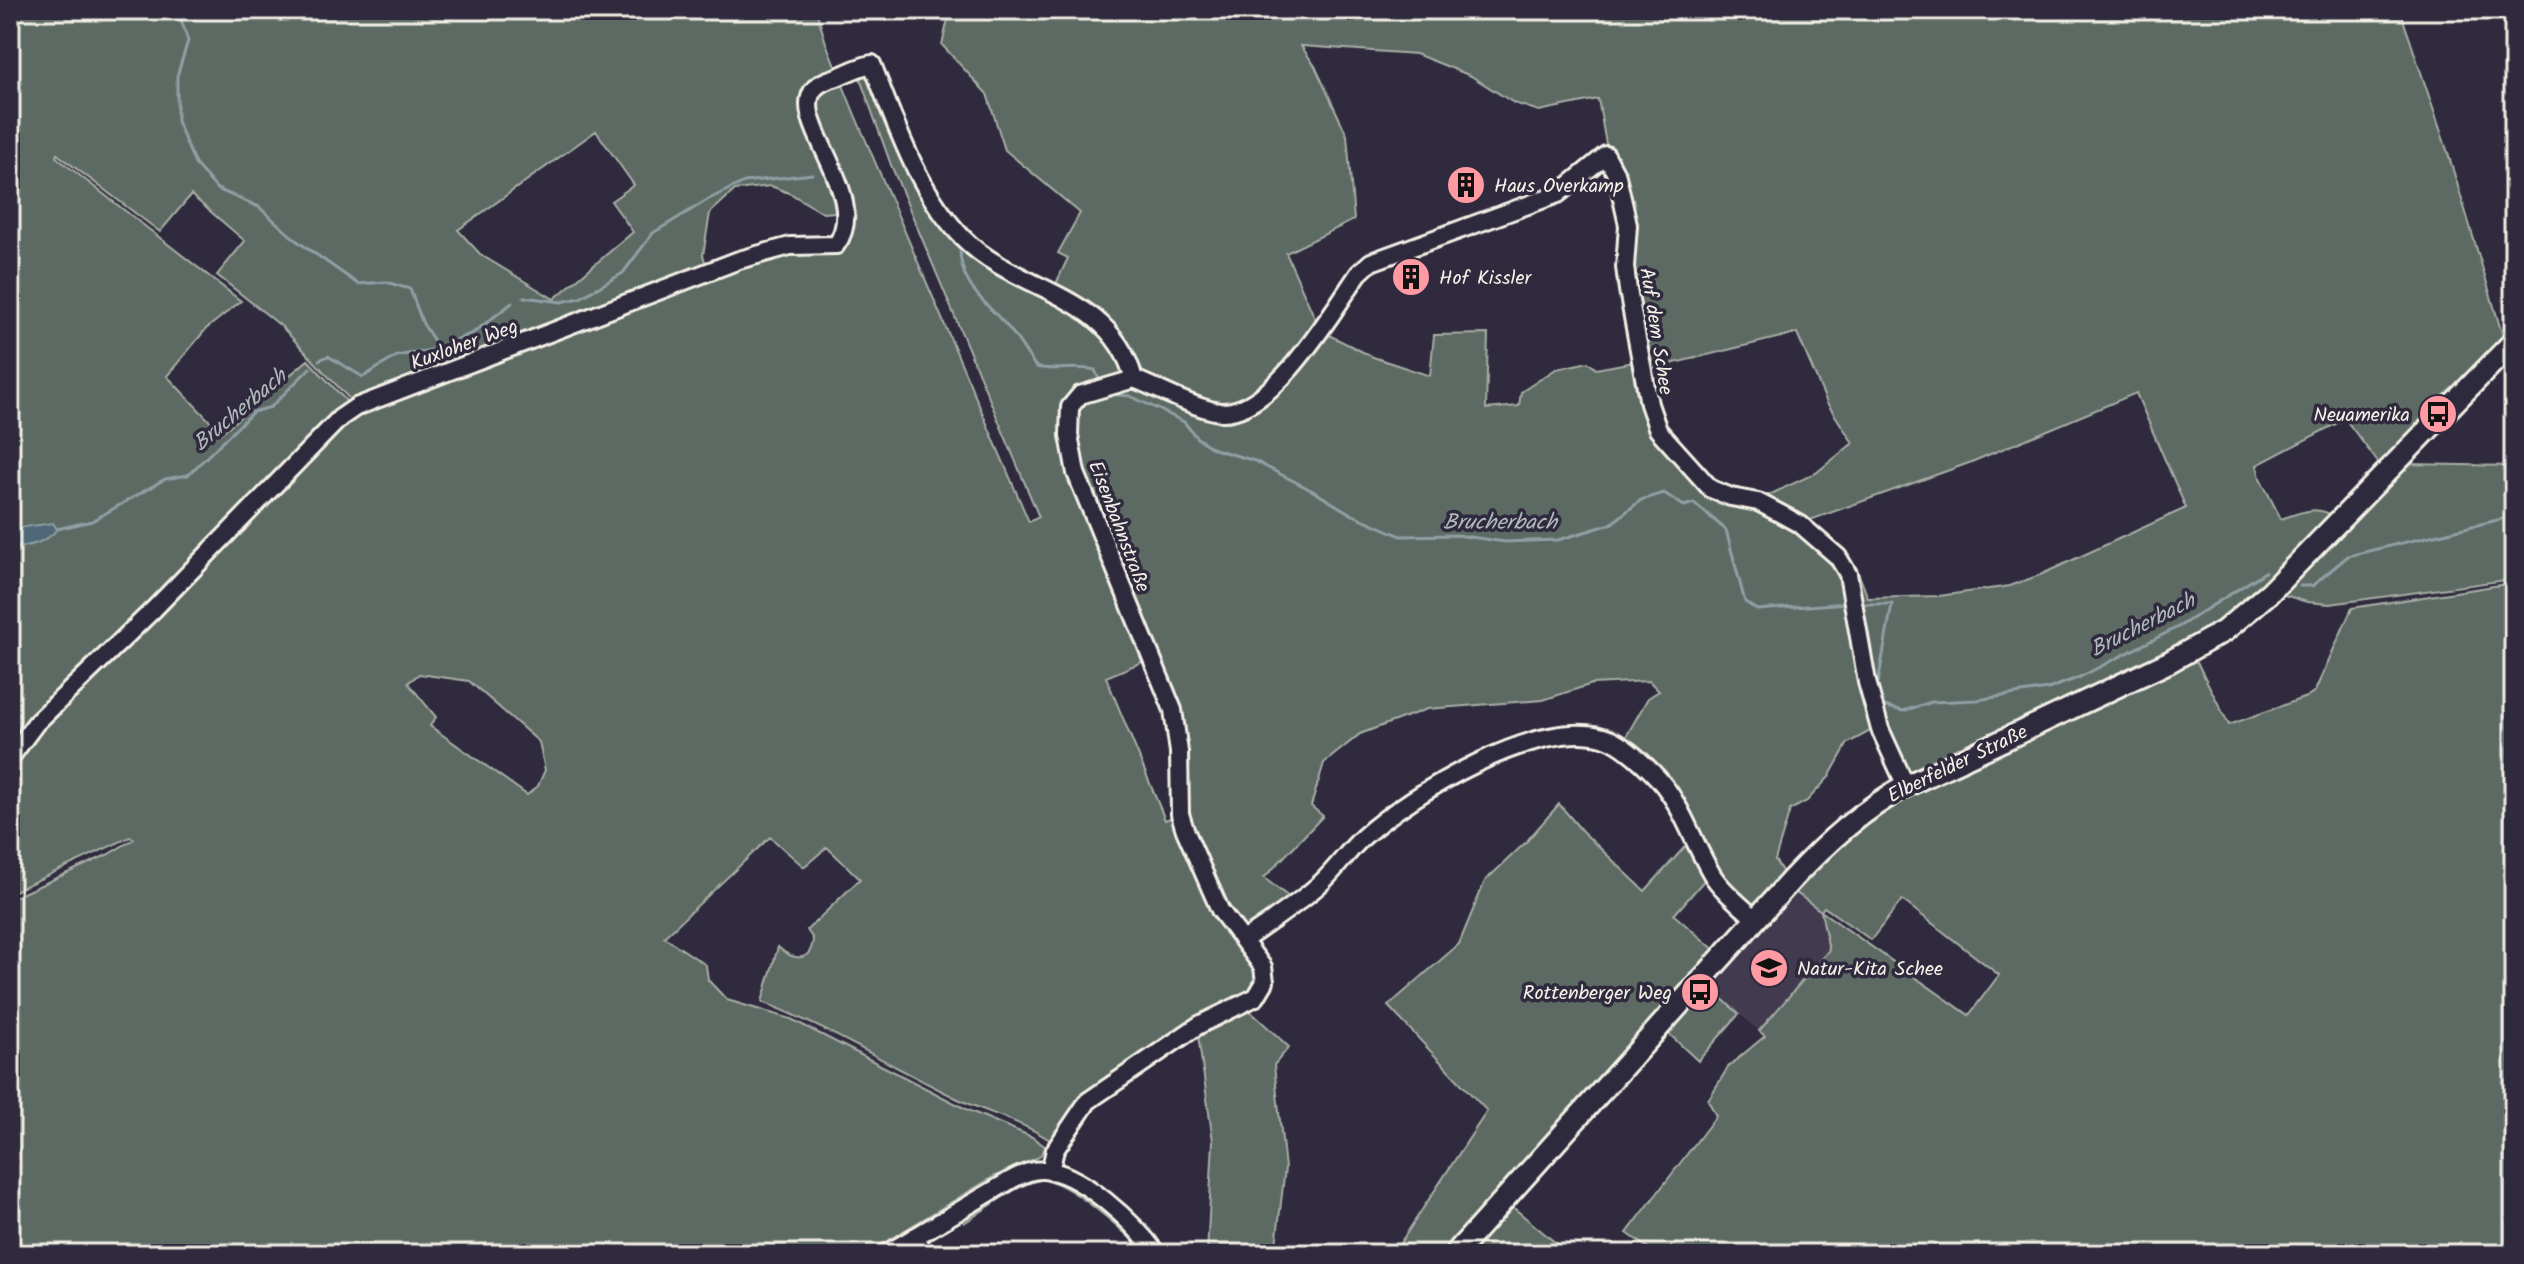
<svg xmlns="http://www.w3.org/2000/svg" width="2524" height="1264" font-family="Kalam,sans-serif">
	<rect width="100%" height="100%" fill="#2f2a3d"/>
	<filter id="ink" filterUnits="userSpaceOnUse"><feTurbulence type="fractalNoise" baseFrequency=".0125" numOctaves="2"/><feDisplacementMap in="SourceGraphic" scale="16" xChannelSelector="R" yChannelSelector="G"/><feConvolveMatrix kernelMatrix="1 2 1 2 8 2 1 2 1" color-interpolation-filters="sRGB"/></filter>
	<g filter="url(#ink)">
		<!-- built -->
		<polygon fill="#423a4f" points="1795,892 1821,911 1829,950 1759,1031 1708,986"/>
		<!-- green -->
		<g fill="#5b6b63" stroke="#a8aea6" stroke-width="2" fill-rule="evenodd">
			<path d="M10,10h806l10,33 29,72 174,407 10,-5 -148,-352 -34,-95h15c22,55 41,112 80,158 6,7 13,17 20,23 47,33 151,59 156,126 -15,5 -37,8 -49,16 -30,22 -6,80 4,108l8,-2c-8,-21 -26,-68 -17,-89 4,-11 20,-16 30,-19 11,-3 25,-9 36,-7 34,5 63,36 99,27 34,-8 63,-54 82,-80l52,26 57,19 4,-41 54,-1 -2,75 33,-3 2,-14 35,-23 32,-7 8,7 43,-8 7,58 43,55 38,25 32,8 20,9 34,24 20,18 11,16 15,99 17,55 -28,15 -19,34 -22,24 -17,9 -15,50 10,16c-11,12 -21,30 -38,27l-27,-29 -15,-31 -34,-56 -47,-47 24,-42 11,-7 -10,-10 -57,3 -49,16 -116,9 -67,25 -36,29 -13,43 12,10 -59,62 30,23 -48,33 -22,-26 -36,-81 -7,-100 -6,-22 -39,-98 -11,2 22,51 -41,17 59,143 11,-4 40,93 35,46 8,20 -8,37 38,35 -15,18 11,103 -10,86h-68l6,-113 -17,-120 -16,5 -34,29 -50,31 -13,12 -32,43c-29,-20 -64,-28 -95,-43 -65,-32 -127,-70 -194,-96l16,-55c14,13 33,17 35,-8l-6,-9 53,-51 -33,-32 -23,20 -34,-30 -106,100 42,28 2,15 19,20 64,19 177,91 64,27 14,10 -7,10 -44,19 -130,78h-855v-355l97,-44 27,-16 -4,-2 -120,56v-130l26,-36 304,-309 17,-11 -76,-81 -64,-51 28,-34 -54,-46 -31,37 -103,-78 -1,3 185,144 -35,28 -39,47 54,57 87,-73 43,46 -32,26 -153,159 -133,129 -23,29v-621l8,-9 -8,-8zM596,131l38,54 -23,16 22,31 -79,67 -73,-44 -23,-25zM771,186l20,8 32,19 25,-2 4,14 -6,16 -20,7 -34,2 -84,21 -5,-16 7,-42 25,-23zM419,674l50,7 70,61 6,28 -7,16 -11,9 -97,-69 6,-9 -28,-34z"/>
			<path d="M950,10h1450l48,143 56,187 -121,129 -38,-50 -88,46 3,13 21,41c18,-6 36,-15 53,-2l-50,53 -83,70 -293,136 -26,-49 -37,-168 11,8 12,31 71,-2 71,-10 30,-11 146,-67 -50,-115 -167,70 -167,60 -46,-22 60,-28 37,-30 -26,-40 -30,-70 -151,37 -48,-271 -59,12 -25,-8 -43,-27 -55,-22 -115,-8 14,20 32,69 7,85 -68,33 32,72 -37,49 -31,25 -29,8 -79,-31 -20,-35 -68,-53 14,-30 -10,-5 22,-40 -75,-63 -18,-56 -45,-49z"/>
			<polygon points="2407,464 2514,466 2514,579 2330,604 2307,602 2281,594"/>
			<path d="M2514,583v671h-857l-30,-21 89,-117 -8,-16 21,-34 36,-30 -6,-5 70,-81 -8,-39 -26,-19c20,-22 40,-46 64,-65 52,-40 117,-65 178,-91 54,-23 107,-49 159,-76l33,65 77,-28 9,-6 37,-83zM1902,900l97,75 -30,40 -148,-104 3,-4 47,33z"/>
			<polygon points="1559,804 1582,831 1645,891 1690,841 1707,877 1674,915 1716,951 1448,1254 1393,1254 1487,1111 1388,1006 1459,944 1485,881 1526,842"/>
			<polygon points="1708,986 1739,1014 1698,1061 1667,1032"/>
			<path d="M1039,1176c50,12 77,43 112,78h-7c-14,-20 -80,-77 -104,-74 -23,4 -55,30 -76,43l-4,-7 55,-32z"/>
			<polygon points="1509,1204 1569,1254 1465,1254"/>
		</g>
		<!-- water -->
		<path fill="#4f6879" stroke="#919fa5" stroke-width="2" d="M53,523l4,6c-11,15 -30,17 -47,20v-20z"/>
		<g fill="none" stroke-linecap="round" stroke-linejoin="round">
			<!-- stream -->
			<g stroke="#919fa5" stroke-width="3">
				<polyline points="178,10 188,41 177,76 177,121 195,164 217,189 259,207 297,241 358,284 386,282 410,289 423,324 438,347"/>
				<path d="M960,248c0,42 28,54 51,83 9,11 16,24 25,36 22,5 37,-2 59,3l5,12"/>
				<polyline points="524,297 561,302 580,298 623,273 653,233 709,199 744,182 812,174"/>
				<polyline points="319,360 328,356 363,377 397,356 431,350 473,333 512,303"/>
				<polyline points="1109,394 1130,396 1160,410 1184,422 1197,438 1214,449 1255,461 1313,491 1351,514 1401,536 1457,535 1505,542 1558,540 1611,524 1641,500 1664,493 1684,506 1694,503 1726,530 1745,602 1757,610 1847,603"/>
				<polyline points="57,529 92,521 165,479 188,475 253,412 271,407 310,368"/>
				<polyline points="2300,586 2312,586 2348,556 2514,516"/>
				<polyline points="1858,604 1892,604 1877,689"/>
				<polyline points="1880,705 1903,711 1932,702 1977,700 2048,689 2080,677 2180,626 2265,572"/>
			</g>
			<!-- minor casing -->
			<g stroke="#f4f1e8" stroke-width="22">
				<g id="minor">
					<path d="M1134,379c26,10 53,26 80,32 54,13 119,-101 145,-138l12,-11 187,-68 48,-39 11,21 11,49 -3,42 3,23 21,114 9,26 53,59 20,8 27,5 23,12 20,11 37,32 10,17 19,108 13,47 26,57"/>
					<path d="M10,758l26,-35 118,-114 186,-191 16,-11 383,-147 51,-14 46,-1c37,-50 -50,-126 -21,-157 5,-6 15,-9 22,-11 12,-5 23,-11 35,-13 24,60 45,127 91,174 54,55 147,53 171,141"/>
					<path d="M1244,940c26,-18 54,-36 78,-58 15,-14 26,-31 41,-45 49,-44 173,-119 240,-100 18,5 36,22 49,35 30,29 40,70 61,104 10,16 29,30 43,44"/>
					<polyline points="1050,1171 1055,1150 1088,1101 1199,1025 1256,997 1265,982 1263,967 1220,910 1185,830 1180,814 1179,752 1173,710 1076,473 1069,435 1070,407 1080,395 1134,379"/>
					<polyline points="914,1237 921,1248 921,1254"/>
					<path d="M886,1254l125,-74c9,-5 19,-10 30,-10 38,-1 95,55 116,84"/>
				</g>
			</g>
			<!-- major casing -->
			<g stroke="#f4f1e8" stroke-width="26">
				<path id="major" d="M1455,1254l338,-376c34,-36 69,-68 113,-92l263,-124 55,-31 46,-39 244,-251"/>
			</g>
			<!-- minor -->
			<use href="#minor" stroke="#2f2a3d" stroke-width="16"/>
			<!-- major -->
			<use href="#major" stroke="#2f2a3d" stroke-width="20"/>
		</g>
	</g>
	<!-- icons -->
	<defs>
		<g id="building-disc" transform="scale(2)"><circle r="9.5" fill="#ff9aa2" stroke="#2f2a3d"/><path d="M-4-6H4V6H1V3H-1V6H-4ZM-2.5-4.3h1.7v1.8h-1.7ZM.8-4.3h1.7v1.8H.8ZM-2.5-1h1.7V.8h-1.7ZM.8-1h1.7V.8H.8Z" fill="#111"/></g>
		<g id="bus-disc" transform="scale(2)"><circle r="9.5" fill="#ff9aa2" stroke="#2f2a3d"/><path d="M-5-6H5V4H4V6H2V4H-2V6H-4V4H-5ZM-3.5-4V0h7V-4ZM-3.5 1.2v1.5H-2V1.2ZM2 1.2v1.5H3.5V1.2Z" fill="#111"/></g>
		<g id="school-disc" transform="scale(2)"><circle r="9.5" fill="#ff9aa2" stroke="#2f2a3d"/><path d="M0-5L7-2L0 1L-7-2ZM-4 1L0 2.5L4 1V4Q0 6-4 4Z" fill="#111"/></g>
	</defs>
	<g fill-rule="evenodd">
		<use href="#building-disc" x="1466" y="185"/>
		<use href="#building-disc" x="1411" y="277"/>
		<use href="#bus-disc" x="2438" y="414"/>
		<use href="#school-disc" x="1769" y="968"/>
		<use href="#bus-disc" x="1700" y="992"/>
	</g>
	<g text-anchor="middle" stroke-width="7" stroke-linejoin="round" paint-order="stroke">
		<!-- poi labels -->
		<g font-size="20" fill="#f4f1e8" stroke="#2f2a3d" text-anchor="start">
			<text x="1494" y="192">Haus Overkamp</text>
			<text x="1439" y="284">Hof Kissler</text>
			<text x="2410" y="421" text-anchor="end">Neuamerika</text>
			<text x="1797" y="975">Natur-Kita Schee</text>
			<text x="1672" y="999" text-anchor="end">Rottenberger Weg</text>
		</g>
		<!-- street labels -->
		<g font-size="20" fill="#f4f1e8" stroke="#2f2a3d">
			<text transform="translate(1657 331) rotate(81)" y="7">Auf dem Schee</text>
			<text transform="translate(464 344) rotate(-20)" y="7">Kuxloher Weg</text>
			<text transform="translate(1120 526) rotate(69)" y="7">Eisenbahnstraße</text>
			<text transform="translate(1957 763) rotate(-26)" y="7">Elberfelder Straße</text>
		</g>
		<!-- water labels -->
		<g font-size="22" font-style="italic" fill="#b2babc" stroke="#2f2a3d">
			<text transform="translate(239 409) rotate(-40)" y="8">Brucherbach</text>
			<text x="1500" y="529">Brucherbach</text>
			<text transform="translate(2142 624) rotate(-27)" y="8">Brucherbach</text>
		</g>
	</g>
	<!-- margin -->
	<rect width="2524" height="1264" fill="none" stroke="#2f2a3d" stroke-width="40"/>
	<rect x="20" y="20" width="2484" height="1224" fill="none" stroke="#f4f1e8" stroke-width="3" filter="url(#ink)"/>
</svg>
